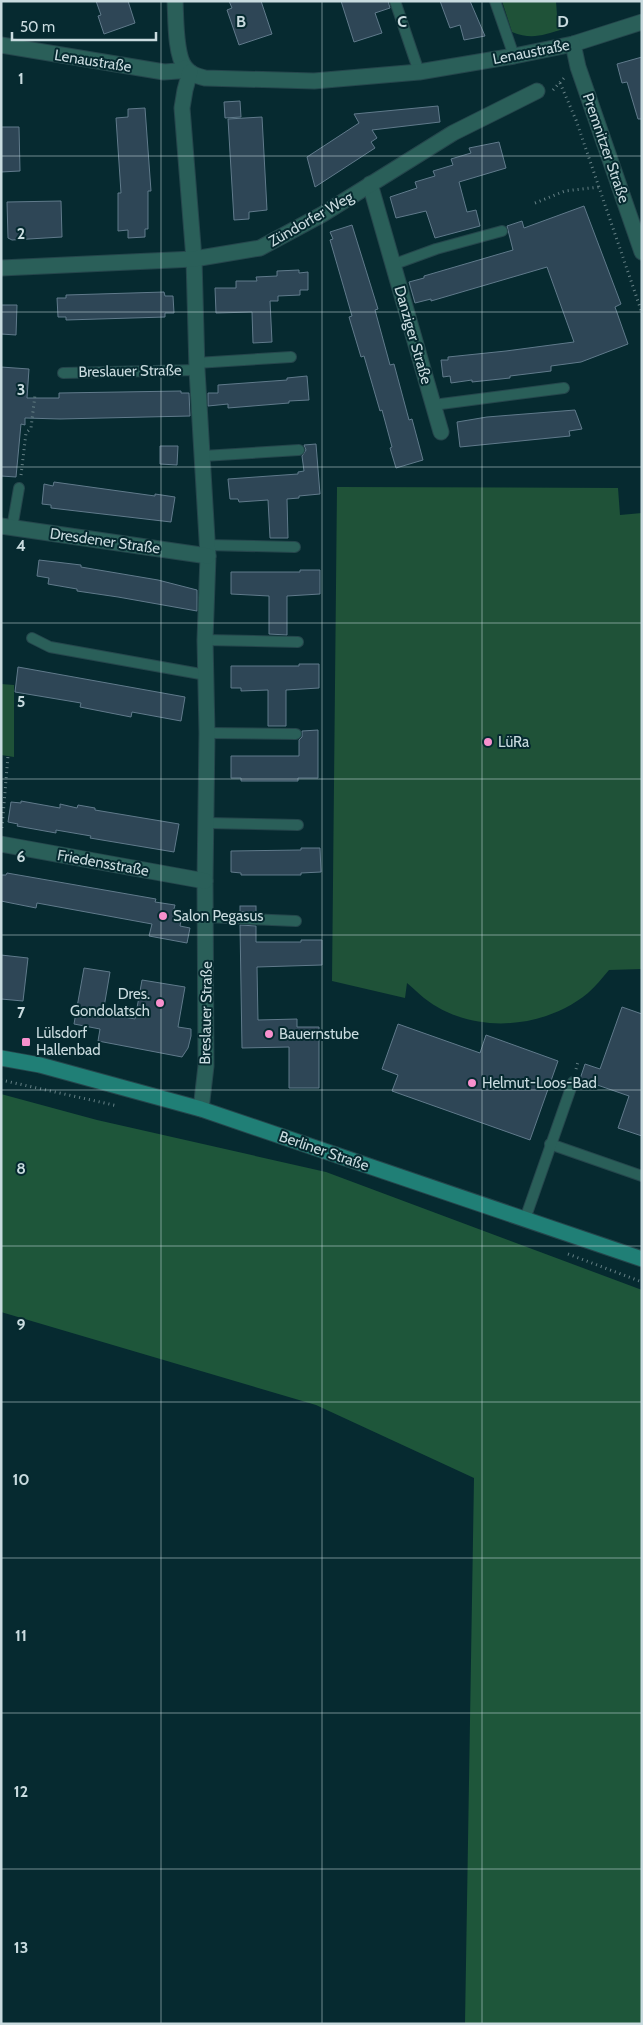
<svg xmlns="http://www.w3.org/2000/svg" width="643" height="2025" font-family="Cabin,sans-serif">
	<rect width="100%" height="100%" fill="#062a30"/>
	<!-- green -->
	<g fill="#1f5238">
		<path d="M502,1h54l1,14 6,14c-20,6 -31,11 -51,3z"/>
		<path d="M337,487l281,1 2,27 22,-2v456l-33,1c-7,8 -13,16 -21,23 -45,37 -117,42 -164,5 -6,-5 -11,-10 -17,-15l-2,15 -73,-17z"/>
		<polygon points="1,684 14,685 14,757 1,755"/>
	</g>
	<!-- forest -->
	<polygon fill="#1e563a" points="1,1094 97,1120 326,1172 642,1290 642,2024 465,2024 474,1478 316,1405 1,1312"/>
	<!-- building -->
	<g fill="#2e4656" stroke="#607a8b">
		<polygon points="96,1 128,1 135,23 104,34 98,16 101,15"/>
		<polygon points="229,1 261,1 272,34 239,45 227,10 232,8"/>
		<polygon points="341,1 388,1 390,8 375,13 382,33 354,42"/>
		<polygon points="440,1 470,1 485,36 464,40 460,25 450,28"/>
		<polygon points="642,57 642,119 638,119 627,82 622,83 617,64"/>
		<polygon points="240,101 241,117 225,118 224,102"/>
		<polygon points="438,106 440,122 372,130 377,138 371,142 375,148 315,187 307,157 359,123 354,114"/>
		<polygon points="145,108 151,191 148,191 148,229 145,229 145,237 128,238 128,230 118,231 118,193 121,193 116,118 128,117 128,109"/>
		<polygon points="262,117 267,210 249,212 249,219 234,220 228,119"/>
		<polygon points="1,127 19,127 20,171 1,172"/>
		<polygon points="499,142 506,168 459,182 467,212 476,210 480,226 435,238 426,211 396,218 390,197 417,188 415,182 435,176 433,171 453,165 451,159 471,153 469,148"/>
		<polygon points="61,201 62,237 12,240 8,238 7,202"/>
		<polygon points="584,206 621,304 615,307 628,344 581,362 551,366 551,371 510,376 510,378 472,382 472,380 451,383 450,376 443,377 441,360 448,360 448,357 506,351 574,342 547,267 431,301 431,299 415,303 409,282 424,278 424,276 513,250 507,226 522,221 524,228"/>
		<polygon points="352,225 378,309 375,310 390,365 394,364 409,420 412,419 423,460 396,468 390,448 392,447 382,410 380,411 364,356 361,357 349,317 352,316 330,240 333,239 330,232"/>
		<polygon points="299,270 299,273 308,272 308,290 300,290 300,295 278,296 278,301 270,301 272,342 253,343 252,312 216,313 215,288 236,288 236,281 257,281 256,277 277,276 277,271"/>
		<polygon points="164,292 165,296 173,296 174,313 165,313 165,317 66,320 66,317 58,317 57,298 66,298 66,295"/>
		<polygon points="1,305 17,305 16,335 1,334"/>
		<polygon points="1,367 29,369 27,398 59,398 59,393 181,391 181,393 189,393 190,416 60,419 25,418 25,425 21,424 16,477 1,476"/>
		<polygon points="307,376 309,400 289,401 289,403 228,408 228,404 208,406 208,393 218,393 218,385 287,380 287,378"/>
		<polygon points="575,410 582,429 569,431 570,436 460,447 457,422 487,417"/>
		<polygon points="316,444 320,494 299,496 299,498 287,499 288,538 270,538 268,500 239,502 238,499 230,499 228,479 298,474 298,472 304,471 302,456 306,450 304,445"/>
		<polygon points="160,446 178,446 177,465 160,464"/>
		<polygon points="54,482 155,496 155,494 175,497 171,522 51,508 51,505 42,504 44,484 53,486"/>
		<polygon points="39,560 81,565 81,567 158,580 197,590 197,611 118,597 77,591 77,589 48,584 49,578 37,576"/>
		<polygon points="300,570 320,570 320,594 287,596 287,635 269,634 269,596 231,594 231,572 300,572"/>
		<polygon points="299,664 319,664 319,688 286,690 286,726 268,726 268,690 241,691 241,688 231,688 231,666 299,666"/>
		<polygon points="18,667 185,697 181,721 132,712 131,717 80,707 81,703 15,692"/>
		<polygon points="318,730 318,778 298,778 298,781 241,781 241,778 231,778 231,756 299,756 299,740 302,737 302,731"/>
		<polygon points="21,801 60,808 60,804 77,808 78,805 95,808 95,810 179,824 174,852 90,838 91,836 56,830 56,833 17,826 18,824 8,822 11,802 21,803"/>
		<polygon points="301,848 320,848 321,872 301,873 301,875 241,875 241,873 231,872 231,851 301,850"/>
		<polygon points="7,873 156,899 155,902 175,905 174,909 183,911 180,926 190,928 187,943 149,936 152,924 37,903 36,908 1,901 1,875 6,875"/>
		<rect x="240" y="906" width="16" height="6"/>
		<polygon points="240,925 256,926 256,942 301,942 301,940 322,940 322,965 257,967 258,1020 297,1019 297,1027 319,1027 319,1088 289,1088 289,1047 242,1048"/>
		<polygon points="1,955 28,958 23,1001 1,999"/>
		<polygon points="84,968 110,972 103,1013 135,1019 142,980 185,987 178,1027 191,1029 191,1036 188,1048 182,1057 98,1041 100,1029 74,1024"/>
		<polygon points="622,1007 642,1014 642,1136 618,1128 629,1096 580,1079 585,1064 600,1069"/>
		<polygon points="398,1024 480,1053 486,1035 558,1061 530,1140 392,1091 398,1075 382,1069"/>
	</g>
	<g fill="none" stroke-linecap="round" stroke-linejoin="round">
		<!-- lane casing -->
		<g stroke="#25464c" stroke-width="12">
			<g id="lane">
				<polyline points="395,1 419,72"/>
				<polyline points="495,1 514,56"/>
				<polyline points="392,265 436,249 502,231"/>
				<polyline points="196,363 291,357"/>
				<polyline points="63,373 197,370"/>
				<polyline points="433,405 564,388"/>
				<polyline points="203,456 299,450"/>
				<polyline points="12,528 19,488"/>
				<polyline points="206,545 295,547"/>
				<polyline points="32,638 50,647 206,675"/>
				<polyline points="205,640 298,642"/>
				<polyline points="207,733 296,734"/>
				<polyline points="207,823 298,825"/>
				<polyline points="206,917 296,921"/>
				<polyline points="550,1144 642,1176"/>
				<polyline points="525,1219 573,1082"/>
			</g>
		</g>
		<!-- street casing -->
		<g stroke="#25464c" stroke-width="17">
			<g id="street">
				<path d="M175,1c1,16 0,54 10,66 5,7 12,9 20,11l109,3 105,-9 95,-16 59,-12 69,-22"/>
				<polyline points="573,44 578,67 642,252"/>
				<polyline points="1,45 164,72 178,71 185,68"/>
				<polyline points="190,72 185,90 182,108 194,259 197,370 208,556 205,640 207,733 205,881 206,1066 201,1109"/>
				<polyline points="370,184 441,432"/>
				<polyline points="1,268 194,259 260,248 323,214 453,133 537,91"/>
				<polyline points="1,526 208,556"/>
				<polyline points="1,844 205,881"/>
			</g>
		</g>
		<!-- secondary casing -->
		<g stroke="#25464c" stroke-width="17">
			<polyline id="secondary" points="1,1058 40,1065 201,1109 642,1259"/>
		</g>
		<!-- path -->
		<g stroke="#668186" stroke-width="3" stroke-dasharray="1 4" stroke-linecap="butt">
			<polyline points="642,1 642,2"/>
			<polyline points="560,83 576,120 642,313"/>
			<polyline points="553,90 564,78"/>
			<polyline points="535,203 565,191 599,187"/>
			<polyline points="21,475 26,433 31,428 35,395"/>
			<polyline points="2,828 8,756"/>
			<polyline points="67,1052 82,1055"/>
			<polyline points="576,1069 578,1062"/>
			<polyline points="1,1080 118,1106"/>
			<polyline points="568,1254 642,1282"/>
		</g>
		<!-- lane -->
		<use href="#lane" stroke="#2a5f59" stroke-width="10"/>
		<!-- street -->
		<use href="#street" stroke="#2a5f59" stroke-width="15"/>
		<!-- secondary -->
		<use href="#secondary" stroke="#207f76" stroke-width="15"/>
	</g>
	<!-- grid -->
	<path fill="none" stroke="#c9dbdf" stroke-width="1" stroke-opacity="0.55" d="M161,1v2023M322,1v2023M482,1v2023M1,156h641M1,312h641M1,467h641M1,623h641M1,779h641M1,935h641M1,1090h641M1,1246h641M1,1402h641M1,1558h641M1,1713h641M1,1869h641"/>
	<!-- markers -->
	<g fill="#f790cd" stroke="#062a30" stroke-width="2">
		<circle cx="488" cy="742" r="5"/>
		<circle cx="163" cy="916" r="5"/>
		<circle cx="160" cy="1003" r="5"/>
		<circle cx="269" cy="1034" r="5"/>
		<rect x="21" y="1037" width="10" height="10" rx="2.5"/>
		<circle cx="472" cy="1083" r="5"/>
	</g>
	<g text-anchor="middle" stroke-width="4" stroke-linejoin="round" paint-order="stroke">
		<!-- street labels -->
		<g font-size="15" fill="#c9dbdf" stroke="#062a30">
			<text transform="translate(531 52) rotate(-11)" y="5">Lenaustraße</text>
			<text transform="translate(93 61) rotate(9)" y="5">Lenaustraße</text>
			<text transform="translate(606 148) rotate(71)" y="5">Premnitzer Straße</text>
			<text transform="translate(311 219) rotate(-30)" y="5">Zündorfer Weg</text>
			<text transform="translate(413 335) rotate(74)" y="5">Danziger Straße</text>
			<text transform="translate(130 371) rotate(-1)" y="5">Breslauer Straße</text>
			<text transform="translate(105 541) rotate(8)" y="5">Dresdener Straße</text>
			<text transform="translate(103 863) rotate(10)" y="5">Friedensstraße</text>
			<text transform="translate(206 1013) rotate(-89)" y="5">Breslauer Straße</text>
			<text transform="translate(324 1151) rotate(19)" y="5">Berliner Straße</text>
		</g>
		<!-- poi labels -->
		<g font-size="15" fill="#c9dbdf" stroke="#062a30" text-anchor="start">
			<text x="498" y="747">LüRa</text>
			<text x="173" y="921">Salon Pegasus</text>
			<text x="150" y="999" text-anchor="end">Dres.<tspan x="150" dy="17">Gondolatsch</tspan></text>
			<text x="36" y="1038">Lülsdorf<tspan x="36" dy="17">Hallenbad</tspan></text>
			<text x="279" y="1039">Bauernstube</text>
			<text x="482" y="1088">Helmut-Loos-Bad</text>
		</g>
	</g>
	<g font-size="16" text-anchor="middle" font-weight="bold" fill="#c9dbdf" stroke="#062a30" stroke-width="4" stroke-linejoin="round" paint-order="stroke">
		<text x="241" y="27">B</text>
		<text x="402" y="27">C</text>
		<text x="563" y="27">D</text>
		<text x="21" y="84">1</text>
		<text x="21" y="239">2</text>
		<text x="21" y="395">3</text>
		<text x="21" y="551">4</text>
		<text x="21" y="707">5</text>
		<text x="21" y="862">6</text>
		<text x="21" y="1018">7</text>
		<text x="21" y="1174">8</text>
		<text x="21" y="1330">9</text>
		<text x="21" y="1485">10</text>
		<text x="21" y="1641">11</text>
		<text x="21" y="1797">12</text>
		<text x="21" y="1953">13</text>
	</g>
	<!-- border -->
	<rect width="643" height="2025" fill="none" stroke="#c9dbdf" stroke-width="5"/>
	<!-- scale -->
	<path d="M12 32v8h144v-8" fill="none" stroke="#c9dbdf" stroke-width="2.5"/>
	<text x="20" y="32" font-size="15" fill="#c9dbdf" stroke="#062a30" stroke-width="4" paint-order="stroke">50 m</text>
</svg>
